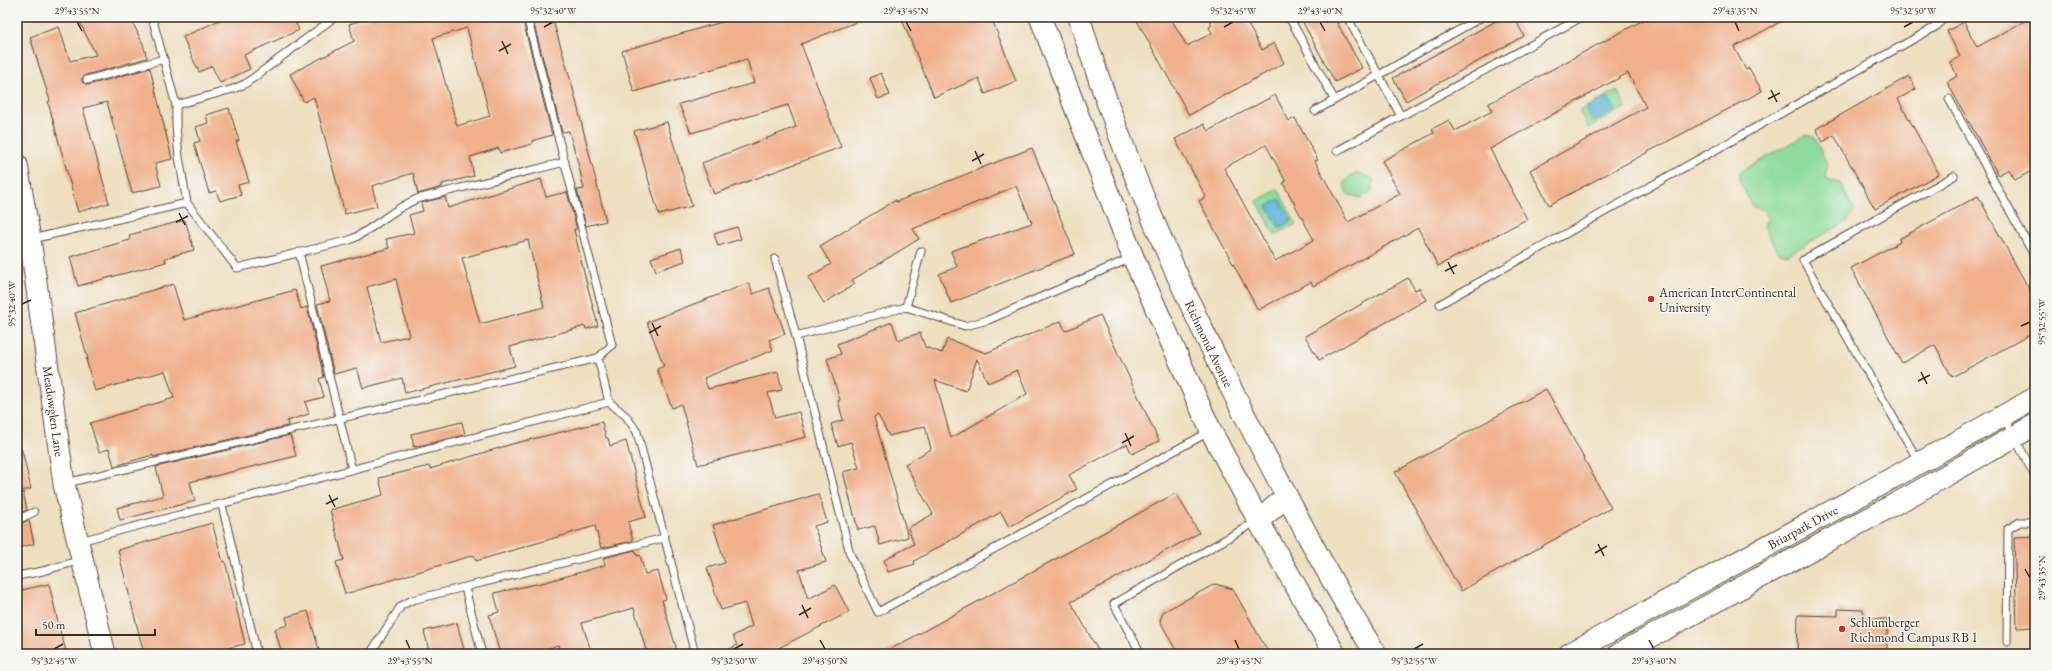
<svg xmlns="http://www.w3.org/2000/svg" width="2052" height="671" font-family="'EB Garamond',serif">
	<rect width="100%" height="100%" fill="#f6f6f2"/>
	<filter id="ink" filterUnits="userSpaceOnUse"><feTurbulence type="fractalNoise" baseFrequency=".025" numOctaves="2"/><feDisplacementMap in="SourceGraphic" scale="8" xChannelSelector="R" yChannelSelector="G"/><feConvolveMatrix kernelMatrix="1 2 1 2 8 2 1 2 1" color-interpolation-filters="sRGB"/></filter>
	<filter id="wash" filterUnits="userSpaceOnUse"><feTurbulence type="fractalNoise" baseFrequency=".012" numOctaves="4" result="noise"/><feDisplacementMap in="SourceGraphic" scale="16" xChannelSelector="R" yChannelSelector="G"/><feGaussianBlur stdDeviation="0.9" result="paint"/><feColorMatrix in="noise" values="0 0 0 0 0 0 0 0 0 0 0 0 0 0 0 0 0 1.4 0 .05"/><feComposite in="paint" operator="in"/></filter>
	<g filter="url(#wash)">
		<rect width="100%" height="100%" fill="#eedfbf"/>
		<!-- green -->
		<g fill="#8ddc9b" stroke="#64835c">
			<polygon points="1617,90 1626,107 1588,128 1579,111"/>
			<polygon points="1806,135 1814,137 1828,165 1825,174 1829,181 1840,183 1854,210 1849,220 1787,255 1777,252 1764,226 1767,218 1763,210 1753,207 1739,181 1740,172"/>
			<path d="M1358,173l15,6 -1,13 -11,6 -14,-4c-6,-13 -1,-16 11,-21z"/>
			<polygon points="1278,189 1296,224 1275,235 1257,201"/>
		</g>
		<!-- water -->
		<g fill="#5bb4d8" stroke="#4b6f7b">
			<polygon points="1608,97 1616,110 1593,122 1586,109"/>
			<polygon points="1280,199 1292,221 1279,228 1267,206"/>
		</g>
		<g id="blocks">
			<!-- building -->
			<g fill="#f0b08c" fill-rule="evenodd">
				<polygon points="92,17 130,17 143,44 147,58 86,75 82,78 82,82 88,85 150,68 172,159 155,163 161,186 132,193 107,102 83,108 109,203 78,212 48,102 50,101 30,37 59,27 70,61 96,55 80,23"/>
				<polygon points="226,17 293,17 299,30 244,55 250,69 220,83 212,66 199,72 183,37"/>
				<path d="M373,17h149l30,118 -20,6v3l-32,9 -1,-5 -29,9 4,19 -32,8v3l-24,7 -5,-21 -41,13 5,20 -32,8 -31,-117 -10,5 -14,-28 64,-33 -5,-17zM467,28l23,88 -33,10 -24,-88z"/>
				<polygon points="532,17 552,17 572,85 606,221 586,226 577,190 584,189 579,167 569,131 562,132"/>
				<polygon points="739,17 866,18 801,44 841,147 714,194 702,163 796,127 788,105 691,133 679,104 754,83 747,59 634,92 622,51"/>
				<polygon points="901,17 991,17 1016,81 985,94 979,78 934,97"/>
				<polygon points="1135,17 1170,17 1187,46 1212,33 1209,27 1212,25 1208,17 1244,17 1262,50 1274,43 1284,63 1189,115"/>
				<polygon points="1300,17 1334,17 1362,68 1335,82"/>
				<polygon points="1503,17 1514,17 1524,36 1406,101 1393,78"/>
				<path d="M1649,17h140l-55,30 12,23 3,-2 13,23 -213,114 -19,-35 116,-63 -18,-34 -138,76 37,70 -89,47 -20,-38 -105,58 -2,-4 -53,28 -59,-109 7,-4 -31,-58 29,-15 4,7 67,-36 14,26 6,-3 23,42 -3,1 33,61 52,-28 -18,-33 52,-28 -2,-4 17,-9 6,11 37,-20 -4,-7zM1266,145l20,37 -3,1 31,57 -39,21 -51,-93z"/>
				<polygon points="2032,17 2035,17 2035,169 2015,180 2009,169 1998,175 1947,82 1957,76 1950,62 1960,57 1947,31 1964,22 1977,47"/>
				<polygon points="881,73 890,95 878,99 870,78"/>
				<polygon points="1909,76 1916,89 1898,99 1939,174 1875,209 1834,135 1823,142 1816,129"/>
				<polygon points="229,108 239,141 236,141 249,182 238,185 241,195 220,201 216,191 209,193 194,143 200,141 196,127 208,123 206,115"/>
				<polygon points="667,122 692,206 659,215 634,131"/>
				<polygon points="1032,148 1075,254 951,303 939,274 957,267 951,251 1032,223 1016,186 913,229 919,239 852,280 855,284 824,303 808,278 831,264 820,246 896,200 896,202"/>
				<path d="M541,179l5,18 21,-5 10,37h-3l8,36 16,61 -12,3 -1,-3 -75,21 5,19 -110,27 -3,-15 -39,10 -6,-20 -23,6 -17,-70 13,-3 -9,-35 68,-18 -3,-9 28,-6 -5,-18 14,-4 -2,-8 24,-6 3,11zM528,240l16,67 -64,17 -18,-66zM396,279l13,57 -28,6 -14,-55z"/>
				<polygon points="1978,196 2035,300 2035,332 1952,377 1935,345 1902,363 1851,268 1900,242 1899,239"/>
				<polygon points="185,220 194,250 165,258 166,262 78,286 70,257 130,240 129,235"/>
				<polygon points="737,227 741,239 718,246 714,234"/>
				<polygon points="681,248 685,261 656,271 651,258"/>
				<polygon points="1408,278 1415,290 1419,288 1426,300 1319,360 1305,336"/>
				<polygon points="749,283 753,294 769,288 785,334 769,340 773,350 704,378 708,389 778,372 782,390 768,393 775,418 799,412 806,437 698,465 681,404 672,408 657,369 664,366 647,322"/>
				<polygon points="173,284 184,320 295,290 301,309 307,307 324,377 319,379 324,397 305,402 309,414 287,421 288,426 153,457 153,455 114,466 109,449 99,452 90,423 174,398 165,371 95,391 86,359 88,359 75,313"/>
				<path d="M1100,315l59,126 -27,13 -5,-10 -58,31 8,14 -68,38 -8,-15 -87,49 1,3 -27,8 -4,-12 30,-16 -6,-16 25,-14 -28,-50 26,-15 -6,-23 -36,10 -11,-21 -4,2 34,120 -28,8 -5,-19 -17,4 -15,-58 16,-4 -8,-26 -13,4 -7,-22 12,-4 -5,-19 2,-1 -13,-41 14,-5 -4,-10 55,-22 6,18 22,-7 5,14 17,6 5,-14 39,14 75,-32 4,10zM977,359l11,24 29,-13 10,24 -76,44 -16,-58 31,11z"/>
				<polygon points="1546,389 1611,508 1461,591 1395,472"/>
				<polygon points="462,422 465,435 414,447 411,434"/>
				<polygon points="602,422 606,438 608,438 610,446 626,441 646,517 628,522 633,541 601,548 595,526 476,561 474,555 345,594 336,562 344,560 330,510 383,495 379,478 429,466 430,469 512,444"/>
				<polygon points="290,435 296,456 190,482 195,501 120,520 117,508 163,496 156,467"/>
				<polygon points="22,450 31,489 17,492 17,451"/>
				<polygon points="17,492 23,492 27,510 17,514"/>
				<polygon points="1176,493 1199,533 1071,602 1100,654 882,654"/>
				<polygon points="818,494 827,522 814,526 826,562 799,570 808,599 835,585 849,612 767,654 720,654 737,645 733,636 752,626 745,603 721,610 707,568 725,563 713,525"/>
				<polygon points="29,520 34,544 17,548 17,525"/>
				<polygon points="212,523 223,562 225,561 245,644 227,648 228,654 144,654 118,550"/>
				<polygon points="2035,536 2035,627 2017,628 2014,537"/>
				<polygon points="635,550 637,556 640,555 645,574 658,571 666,599 662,600 678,654 647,654 634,608 582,623 592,654 561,654 558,645 532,654 500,654 489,615 499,612 494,593 546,582 605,565 603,558"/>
				<polygon points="49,584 60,631 67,654 17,654 17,591"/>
				<polygon points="1215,584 1233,589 1269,654 1178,654 1160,621 1163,612"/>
				<polygon points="1838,609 1863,610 1866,619 1887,619 1887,654 1797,654 1798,615 1838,616"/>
				<polygon points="308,611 320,654 282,654 275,629 288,625 286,617"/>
				<polygon points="457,623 465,654 430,654 424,631"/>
			</g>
		</g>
	</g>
	<g filter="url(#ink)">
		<use href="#blocks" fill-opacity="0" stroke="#564536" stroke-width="1"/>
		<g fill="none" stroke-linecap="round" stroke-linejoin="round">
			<!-- lane casing -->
			<g stroke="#564536" stroke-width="9">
				<g id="lane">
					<path d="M152,17l24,88v21l3,31 8,46 50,65 113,-28c24,-11 42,-31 67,-41l148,-37"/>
					<polyline points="1289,17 1334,99"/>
					<polyline points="1347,17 1401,116"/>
					<polyline points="87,80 164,59"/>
					<polyline points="1949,99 2035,257"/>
					<polyline points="176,105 233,89 245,84 335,17"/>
					<polyline points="1315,111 1482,17"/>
					<polyline points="1337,151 1582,17"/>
					<polyline points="32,239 187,203"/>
					<polyline points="299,252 352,470"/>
					<polyline points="1131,258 988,320 965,326 906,307 796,336 850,554 878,612 1209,432"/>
					<polyline points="775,259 796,336"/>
					<polyline points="1440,304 1937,26 1944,17"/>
					<polyline points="906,307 921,251"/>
					<polyline points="598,358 609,402"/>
					<polyline points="2004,418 2035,476"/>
					<polyline points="1919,462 1803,260 1954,176"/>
					<polyline points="66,483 598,358 612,345 527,17"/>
					<polyline points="222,505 257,654"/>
					<polyline points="17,520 34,512"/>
					<polyline points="80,541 609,402 626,416 637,432 695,654"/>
					<polyline points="17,576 43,571 81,560"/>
					<polyline points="465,588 482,654"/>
					<polyline points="2007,642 2008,529 2020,522 2035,522"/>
					<polyline points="370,654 401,606 412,600 664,538"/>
					<polyline points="1141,654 1114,604 1257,521"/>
				</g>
			</g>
			<!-- secondary casing -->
			<g stroke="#564536" stroke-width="23">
				<g id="secondary">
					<polyline points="1040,17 1133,257 1211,431 1264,531 1335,654"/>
					<path id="s1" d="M1079,17c48,158 118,309 195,455 32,61 65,124 102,182"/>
					<path id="s2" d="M17,165l13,74 34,245 41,170"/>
					<polyline points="1258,521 1287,496"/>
					<path id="s3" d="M1569,654l327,-178 139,-78"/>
					<polyline points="1619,654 1908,497 2035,425"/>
				</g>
			</g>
			<!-- lane -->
			<use href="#lane" stroke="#fff" stroke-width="7"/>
			<!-- secondary -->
			<use href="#secondary" stroke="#fff" stroke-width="21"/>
		</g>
	</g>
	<!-- ticks -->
	<path fill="none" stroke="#3b2a1e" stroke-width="1.5" d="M77,22l5,9M906,22l5,9M1320,22l5,9M1735,22l4,9M544,27l9,-5M1224,27l9,-5M1904,27l9,-5M502,41l6,13M499,51l12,-7M1771,90l6,12M1768,99l12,-6M975,151l6,13M972,161l12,-7M179,213l6,12M176,222l12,-6M1448,262l6,12M1445,271l12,-6M22,304l9,-4M652,323l6,13M2021,326l9,-4M649,333l12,-7M1921,372l6,12M1918,381l12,-6M1125,433l6,13M1122,443l12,-7M329,495l6,12M326,504l12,-6M1598,544l6,12M1595,553l12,-7M2025,569l5,9M802,605l6,13M799,615l12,-7M406,640l4,9M820,640l5,9M1235,640l4,9M1649,640l5,9M54,649l9,-5M734,649l9,-5M1414,649l9,-5"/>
	<!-- markers -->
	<g fill="#c8321e" stroke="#f6f6f2" stroke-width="1.5">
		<circle cx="1651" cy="299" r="4"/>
		<circle cx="1842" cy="629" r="4"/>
	</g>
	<g text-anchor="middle" stroke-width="3" stroke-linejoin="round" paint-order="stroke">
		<!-- poi labels -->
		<g font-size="13" fill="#3b2a1e" stroke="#f6f6f2" text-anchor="start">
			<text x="1659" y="297">American InterContinental<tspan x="1659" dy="15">University</tspan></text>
			<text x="1850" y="627">Schlumberger<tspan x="1850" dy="15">Richmond Campus RB 1</tspan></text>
		</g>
		<!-- street labels -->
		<g font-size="13" fill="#3b2a1e" stroke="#f6f6f2">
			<text dy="5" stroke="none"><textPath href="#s1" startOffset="352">Richmond Avenue</textPath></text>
			<text dy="5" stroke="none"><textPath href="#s2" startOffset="249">Meadowglen Lane</textPath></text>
			<text dy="5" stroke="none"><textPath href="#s3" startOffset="266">Briarpark Drive</textPath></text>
		</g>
	</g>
	<!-- margin -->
	<rect width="2052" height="671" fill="none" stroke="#f6f6f2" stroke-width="44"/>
	<!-- scale -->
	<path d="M36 629v6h119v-6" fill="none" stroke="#3b2a1e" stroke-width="2"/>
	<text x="42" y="629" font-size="12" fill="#3b2a1e" stroke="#f6f6f2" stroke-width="3" paint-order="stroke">50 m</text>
	<rect x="22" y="22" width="2008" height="627" fill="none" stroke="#3b2a1e" stroke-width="1.5"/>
	<g font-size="10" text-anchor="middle" fill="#3b2a1e">
		<text x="77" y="14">29°43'55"N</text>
		<text x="553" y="14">95°32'40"W</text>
		<text x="906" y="14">29°43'45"N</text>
		<text x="1233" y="14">95°32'45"W</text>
		<text x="1320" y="14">29°43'40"N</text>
		<text x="1735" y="14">29°43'35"N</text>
		<text x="1913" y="14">95°32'50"W</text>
		<text transform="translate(11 304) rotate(-90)" y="4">95°32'40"W</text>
		<text transform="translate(2041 322) rotate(-90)" y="4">95°32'55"W</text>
		<text transform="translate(2041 578) rotate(-90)" y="4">29°43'35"N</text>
		<text x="54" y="664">95°32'45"W</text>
		<text x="410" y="664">29°43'55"N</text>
		<text x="734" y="664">95°32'50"W</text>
		<text x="825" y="664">29°43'50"N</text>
		<text x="1239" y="664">29°43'45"N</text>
		<text x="1414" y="664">95°32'55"W</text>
		<text x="1654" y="664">29°43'40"N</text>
	</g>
</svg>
